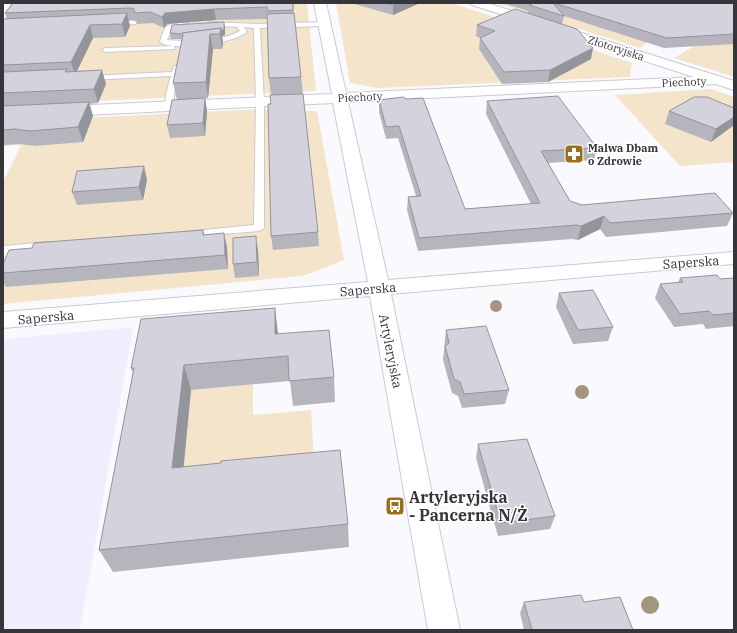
<svg xmlns="http://www.w3.org/2000/svg" width="737" height="633" font-family="'IBM Plex Serif',serif">
	<rect width="100%" height="100%" fill="#fafafe"/>
	<!-- built -->
	<polygon fill="#f0eefc" points="133,327 80,630 3,630 3,339"/>
	<!-- green -->
	<g fill="#f3e4ca">
		<polygon points="17,3 307,3 316,91 3,105 3,21"/>
		<polygon points="336,3 452,3 632,63 630,77 378,88 350,83"/>
		<polygon points="496,3 666,3 695,15 646,43 640,48"/>
		<polygon points="730,25 734,27 734,77 674,58"/>
		<polygon points="711,89 734,97 734,162 680,166 615,95"/>
		<polygon points="259,109 317,111 344,260 303,276 3,304 3,182 21,145 3,146 3,122"/>
		<polygon points="253,384 253,415 311,410 314,460 183,477 191,390"/>
	</g>
	<g fill="none" stroke-linecap="round" stroke-linejoin="round">
		<!-- lane casing -->
		<g stroke="#cbc9d4" stroke-width="2">
			<g id="lane">
				<polygon points="134,21 136,22 136,24 114,25 111,23 114,21"/>
				<path d="M210,22l47,2 67,-2 3,2 -3,2 -64,2 4,73v127l-5,3 -71,6 -5,-3 1,-2 70,-7 2,-124 -2,-73 -10,-1 3,5c-12,11 -75,20 -87,10 1,-4 3,-11 6,-15 3,-4 20,-5 24,-2l-3,2 -15,2 -5,11c25,2 50,3 73,-9l-3,-4 -29,-2v-2z"/>
				<polygon points="173,46 175,47 175,49 105,52 102,50 105,48"/>
				<polygon points="174,66 177,66 181,68 174,94 173,106 169,108 165,106 166,94 171,76 88,80 84,78 88,76 172,72"/>
				<polygon points="48,242 53,245 52,247 12,251 7,262 3,263 4,246"/>
			</g>
		</g>
		<!-- street casing -->
		<g stroke="#cbc9d4" stroke-width="2">
			<polygon id="street" points="314,3 326,3 346,93 717,76 722,77 724,80 722,83 717,84 348,102 388,280 734,252 734,264 391,294 460,630 428,630 370,296 3,328 3,312 368,282 333,103 3,119 3,109 332,94"/>
		</g>
		<!-- secondary casing -->
		<g stroke="#cbc9d4" stroke-width="2">
			<polygon id="secondary" points="470,3 487,3 734,81 734,90 472,5"/>
		</g>
		<!-- lane -->
		<use href="#lane" fill="#fff" fill-rule="evenodd"/>
		<!-- street -->
		<use href="#street" fill="#fff" fill-rule="evenodd"/>
		<!-- secondary -->
		<use href="#secondary" fill="#fff" fill-rule="evenodd"/>
	</g>
	<!-- trees -->
	<g fill="#a4967b">
		<circle cx="496" cy="306" r="6"/>
		<circle cx="582" cy="392" r="7"/>
		<circle cx="650" cy="605" r="9"/>
	</g>
	<!-- wall -->
	<g fill="#b6b5be">
		<polygon points="10,3 293,3 318,232 319,246 273,250 271,236 271,95 269,78 267,19 216,20 167,24 164,28 153,23 137,24 137,21 134,20 128,20 130,26 125,37 93,38 77,71 106,84 98,103 89,104 93,116 83,142 35,146 21,144 3,145 3,19 7,19 5,13 11,5"/>
		<polygon points="351,3 420,3 393,15"/>
		<polygon points="503,3 734,3 734,44 664,48 564,16 562,24 591,59 548,82 502,84 479,49 480,38 476,36 477,25 527,13 528,11"/>
		<polygon points="225,28 225,35 222,36 223,43 222,49 213,49 208,98 205,98 207,111 205,136 170,138 167,125 177,100 173,83 182,39 171,39 170,33"/>
		<polygon points="379,100 465,209 531,204 486,114 487,101 597,148 594,160 548,163 570,201 582,205 733,213 727,226 606,237 600,229 578,240 572,239 418,251 407,210 408,197 416,196 398,138 386,139 379,112"/>
		<polygon points="734,108 734,125 711,142 665,124 669,111"/>
		<polygon points="147,180 143,200 77,205 72,192"/>
		<polygon points="203,230 205,235 227,247 228,269 6,287 3,281 3,264"/>
		<polygon points="258,250 259,276 235,278 233,264"/>
		<polygon points="680,278 720,279 734,278 734,326 706,329 703,324 674,327 655,298 660,284 678,283"/>
		<polygon points="559,293 613,327 608,341 573,344 556,307"/>
		<polygon points="446,330 509,390 505,404 462,408 458,396 452,393 443,360"/>
		<polygon points="278,334 334,377 335,402 293,406 290,381 191,390 184,466 348,524 349,547 113,572 99,550 133,373 131,368"/>
		<polygon points="478,444 555,516 550,529 498,536 476,458"/>
		<polygon points="524,602 584,602 633,630 524,630 520,613"/>
	</g>
	<!-- shaded-wall -->
	<g fill="#94949b">
		<polygon points="397,3 420,3 393,15 393,5"/>
		<polygon points="214,9 216,20 167,24 164,28 162,17 165,13"/>
		<polygon points="127,13 130,26 125,37 122,24"/>
		<polygon points="224,22 225,28 225,35 222,36 223,43 222,49 220,34 210,34 213,49 208,98 206,82 195,40 221,28"/>
		<polygon points="90,25 93,38 75,75 71,62"/>
		<polygon points="593,48 591,59 548,82 550,70"/>
		<polygon points="102,70 106,84 98,103 94,89"/>
		<polygon points="205,98 207,111 205,136 203,123"/>
		<polygon points="89,102 93,116 83,142 78,127"/>
		<polygon points="734,117 734,125 711,142 716,129"/>
		<polygon points="144,166 147,180 143,200 139,187"/>
		<polygon points="604,216 600,229 578,240 581,226"/>
		<polygon points="224,233 227,247 228,269 225,255"/>
		<polygon points="256,236 258,250 259,276 257,262"/>
		<polygon points="275,308 278,333 278,357 275,334"/>
		<polygon points="184,365 191,390 181,491 172,468"/>
	</g>
	<!-- building -->
	<g fill="#d4d3dd" stroke="#94949b">
		<polygon points="13,3 293,3 293,10 268,11 267,7 214,9 165,13 162,17 150,12 135,13 134,9 131,8 5,13"/>
		<polygon points="386,3 397,3 393,5"/>
		<polygon points="533,3 553,3 564,16 529,5 534,3"/>
		<polygon points="554,3 734,3 734,34 667,38"/>
		<polygon points="515,9 577,29 593,48 550,70 504,72 480,38 495,31 477,25"/>
		<polygon points="127,13 122,24 90,25 71,62 3,65 3,19"/>
		<polygon points="294,13 301,77 269,78 267,14"/>
		<polygon points="224,22 224,30 221,30 221,28 182,33 183,34 170,33 172,25"/>
		<polygon points="221,28 220,34 210,34 206,82 173,83 183,35 182,33"/>
		<polygon points="67,69 65,72 102,70 94,89 3,93 3,72"/>
		<polygon points="303,94 318,232 271,236 268,104 271,104 270,95"/>
		<polygon points="558,96 597,148 541,151 570,201 582,205 715,193 733,213 610,223 604,216 581,226 576,225 419,238 408,197 421,196 399,126 386,127 379,100 403,97 407,99 423,98 465,209 540,203 487,101"/>
		<polygon points="694,97 707,97 734,108 734,117 716,129 669,111"/>
		<polygon points="205,98 203,123 167,125 172,100"/>
		<polygon points="89,102 78,127 30,131 15,129 3,130 3,106"/>
		<polygon points="144,166 139,187 72,192 77,171"/>
		<polygon points="203,230 203,235 224,233 225,255 3,273 3,264 9,250 32,248 34,243"/>
		<polygon points="256,236 257,262 233,264 233,238"/>
		<polygon points="717,275 720,279 734,278 734,313 713,315 709,311 680,314 660,284 683,282 680,278"/>
		<polygon points="593,290 613,327 578,330 559,293"/>
		<polygon points="275,308 275,334 329,330 334,377 289,381 288,356 184,365 172,468 221,463 221,461 340,450 348,524 99,550 134,368 131,368 141,319"/>
		<polygon points="486,326 509,390 464,394 460,382 454,379 445,346 449,343 446,330"/>
		<polygon points="527,439 555,516 501,523 478,444"/>
		<polygon points="581,595 584,602 620,597 633,630 532,630 524,602"/>
	</g>
	<!-- icons -->
	<defs>
		<g id="pharmacy-square" transform="scale(1)"><rect x="-9" y="-9" width="18" height="18" rx="4" fill="#98701c" stroke="#fff"/><path d="M-2-6h4v4h4v4h-4v4h-4v-4h-4v-4h4Z" fill="#fff"/></g>
		<g id="bus-square" transform="scale(1)"><rect x="-9" y="-9" width="18" height="18" rx="4" fill="#98701c" stroke="#fff"/><path d="M-5-6H5V4H4V6H2V4H-2V6H-4V4H-5ZM-3.5-4V0h7V-4ZM-3.5 1.2v1.5H-2V1.2ZM2 1.2v1.5H3.5V1.2Z" fill="#fff"/></g>
	</defs>
	<g fill-rule="evenodd">
		<use href="#pharmacy-square" x="574" y="154"/>
		<use href="#bus-square" x="395" y="506"/>
	</g>
	<g text-anchor="middle" stroke-width="3" stroke-linejoin="round" paint-order="stroke">
		<!-- far-street labels -->
		<g font-size="11" fill="#36353a" stroke="#fff">
			<text transform="translate(616 48) rotate(18)" y="4">Złotoryjska</text>
			<text transform="translate(684 82) rotate(-3)" y="4">Piechoty</text>
			<text transform="translate(360 97) rotate(-3)" y="4">Piechoty</text>
		</g>
		<!-- far-poi labels -->
		<g font-size="11" font-weight="bold" fill="#36353a" stroke="#fff" text-anchor="start">
			<text x="588" y="152">Malwa Dbam<tspan x="588" dy="13">o Zdrowie</tspan></text>
		</g>
		<!-- street labels -->
		<g font-size="13" fill="#36353a" stroke="#fff">
			<text transform="translate(691 262) rotate(-4)" y="5">Saperska</text>
			<text transform="translate(368 289) rotate(-5)" y="5">Saperska</text>
			<text transform="translate(46 317) rotate(-5)" y="5">Saperska</text>
			<text transform="translate(391 351) rotate(79)" y="5">Artyleryjska</text>
		</g>
		<!-- near-poi labels -->
		<g font-size="16" font-weight="bold" fill="#36353a" stroke="#fff" text-anchor="start">
			<text x="409" y="503">Artyleryjska<tspan x="409" dy="18">- Pancerna N/Ż</tspan></text>
		</g>
	</g>
	<!-- border -->
	<rect width="737" height="633" fill="none" stroke="#36353a" stroke-width="8"/>
</svg>
